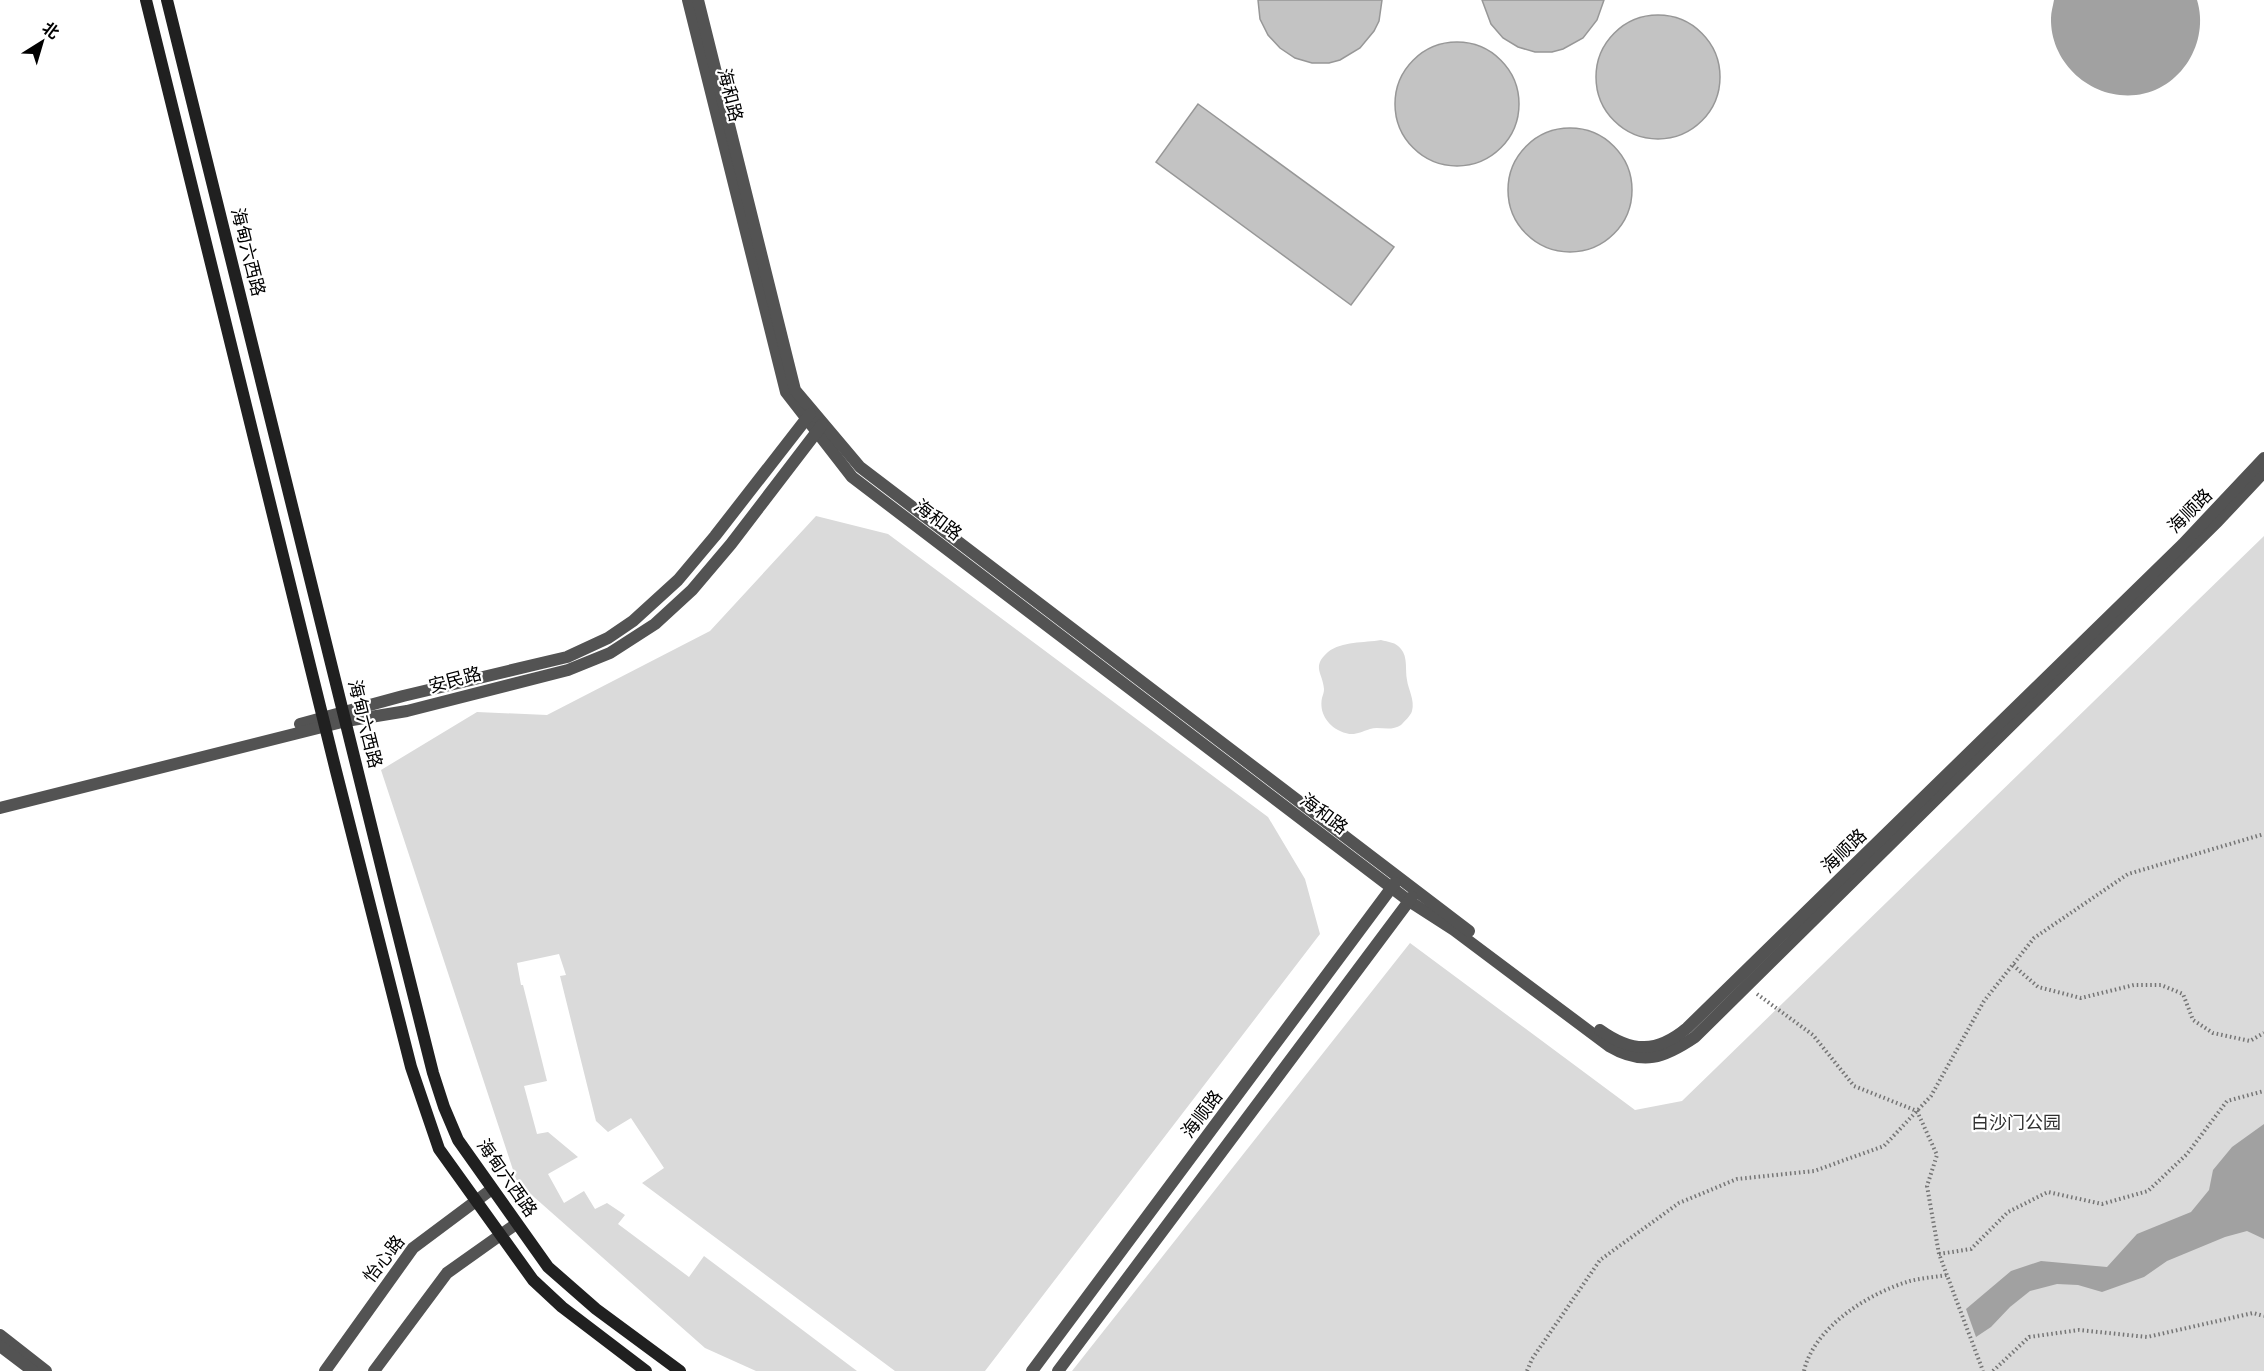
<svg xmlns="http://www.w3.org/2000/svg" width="2264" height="1371" font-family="Figtree,'Noto Sans SC',sans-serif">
	<rect width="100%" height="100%" fill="#fff"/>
	<!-- green -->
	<g fill="#dadada">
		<polygon points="816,516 888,534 1268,817 1305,879 1320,934 985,1371 895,1371 642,1183 664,1168 631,1118 608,1132 596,1121 560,976 566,975 559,954 517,963 521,985 523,985 547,1081 524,1086 537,1134 548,1132 578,1157 548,1174 564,1203 584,1191 595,1209 607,1203 625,1215 618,1224 689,1277 704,1256 857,1371 756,1371 705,1348 517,1182 381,770 477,712 547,715 710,631"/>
		<polygon points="2264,536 2264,1371 1072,1371 1410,943 1635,1110 1682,1101"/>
		<path d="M1381,640c7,2 15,2 20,9 7,8 4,21 6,31 1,9 8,20 5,31 -1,4 -8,11 -11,14 -10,7 -22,1 -31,4 -12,4 -17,8 -30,2 -13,-6 -21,-19 -18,-33 1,-4 2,-5 2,-9 -1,-16 -13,-22 4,-37 14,-11 36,-9 53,-12z"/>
	</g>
	<!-- water -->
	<g fill="#a1a1a1">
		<path d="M2054,0h143c13,42 -16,90 -61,95 -45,5 -86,-32 -85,-77 0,-6 2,-12 3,-18z"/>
		<polygon points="2264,1124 2264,1239 2247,1231 2225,1237 2167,1261 2144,1277 2102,1292 2078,1285 2057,1284 2030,1291 2010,1307 1991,1327 1976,1337 1966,1309 2011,1271 2041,1261 2107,1267 2137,1234 2191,1212 2209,1190 2213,1170 2232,1147"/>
	</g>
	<!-- building -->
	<g fill="#c3c3c3" stroke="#979797" stroke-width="1.5">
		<polygon points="1258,0 1382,0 1379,21 1374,31 1360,48 1340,60 1329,63 1312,63 1295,58 1280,48 1268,35 1260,19"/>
		<polygon points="1482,0 1604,0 1597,20 1583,38 1563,49 1552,52 1535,52 1518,47 1503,38 1491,24"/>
		<circle cx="1658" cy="77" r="62"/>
		<circle cx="1457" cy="104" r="62"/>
		<polygon points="1198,104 1394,247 1351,305 1156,162"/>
		<circle cx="1570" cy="190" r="62"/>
	</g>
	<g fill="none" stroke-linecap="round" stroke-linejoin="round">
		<!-- path -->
		<g stroke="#757575" stroke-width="4" stroke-dasharray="1.5 3" stroke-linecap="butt">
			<polyline points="2013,965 2038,987 2081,998 2134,985 2161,985 2183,994 2193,1020 2213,1033 2250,1041 2264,1033"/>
			<polyline points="1757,994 1813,1035 1854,1086 1917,1111 1937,1155 1927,1186 1939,1254 1983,1371"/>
			<polyline points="1939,1254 1971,1249 2008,1212 2048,1192 2102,1204 2148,1191 2187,1154 2227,1101 2264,1091"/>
			<polyline points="1527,1371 1532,1359 1600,1260 1679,1203 1737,1179 1814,1171 1884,1146 1931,1096 1984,1001 2034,938 2128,874 2264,834"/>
			<path d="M1804,1371c10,-44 65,-78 106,-90 12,-3 25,-4 37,-6"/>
			<polyline points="1993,1371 2029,1337 2079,1330 2147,1337 2253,1313 2264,1316"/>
		</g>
		<!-- tertiary -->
		<g stroke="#535353" stroke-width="12">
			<path d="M688,0l98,392 66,85 557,424 45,29 155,116c34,20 55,12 86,-9l523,-516 46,-49"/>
			<polyline points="698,0 795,390 860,467 1469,931"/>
			<polyline points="300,724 403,696 567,657 608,638 633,621 678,580 715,536 810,414"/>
			<polyline points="0,808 346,721 407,711 568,670 610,653 655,624 692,590 731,544 822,425"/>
			<path d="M1600,1030c32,23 57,23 87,-2l496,-484 81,-86"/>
			<polyline points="0,1335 46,1371"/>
			<polyline points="0,1346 33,1371"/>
			<polyline points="325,1371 413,1248 492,1189"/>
			<polyline points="374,1371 447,1273 516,1224"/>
			<polyline points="1032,1371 1395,883"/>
			<polyline points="1058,1371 1412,897"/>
		</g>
		<!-- secondary -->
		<g stroke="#202020" stroke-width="12">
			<polyline points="146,0 336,771 411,1067 439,1149 533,1280 562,1307 646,1371"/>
			<polyline points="167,0 389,898 433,1073 444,1107 458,1140 548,1267 596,1309 680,1371"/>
		</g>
	</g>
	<g text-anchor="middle" stroke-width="4.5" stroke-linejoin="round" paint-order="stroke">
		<!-- street labels -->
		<g font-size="18" fill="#000" stroke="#fff">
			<text transform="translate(730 95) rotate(76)" y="6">海和路</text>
			<text transform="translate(248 252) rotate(76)" y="6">海甸六西路</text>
			<text transform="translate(2190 511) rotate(-45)" y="6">海顺路</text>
			<text transform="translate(938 520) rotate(37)" y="6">海和路</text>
			<text transform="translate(455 680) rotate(-15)" y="6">安民路</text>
			<text transform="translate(365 724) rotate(76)" y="6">海甸六西路</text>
			<text transform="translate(1324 814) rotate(37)" y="6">海和路</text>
			<text transform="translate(1844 851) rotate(-44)" y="6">海顺路</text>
			<text transform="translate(1202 1114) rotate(-53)" y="6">海顺路</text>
			<text transform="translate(507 1178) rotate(55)" y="6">海甸六西路</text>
			<text transform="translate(384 1259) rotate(-52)" y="6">怡心路</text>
		</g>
		<!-- park labels -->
		<g font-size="18" fill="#313131" stroke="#fff">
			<text x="2016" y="1129">白沙门公园</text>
		</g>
	</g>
	<!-- north arrow -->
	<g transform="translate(42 42) rotate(37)" stroke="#ffffff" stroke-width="4.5" paint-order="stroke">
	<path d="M0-4.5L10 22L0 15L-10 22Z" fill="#000000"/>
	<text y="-9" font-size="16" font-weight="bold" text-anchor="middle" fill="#000000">北</text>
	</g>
</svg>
